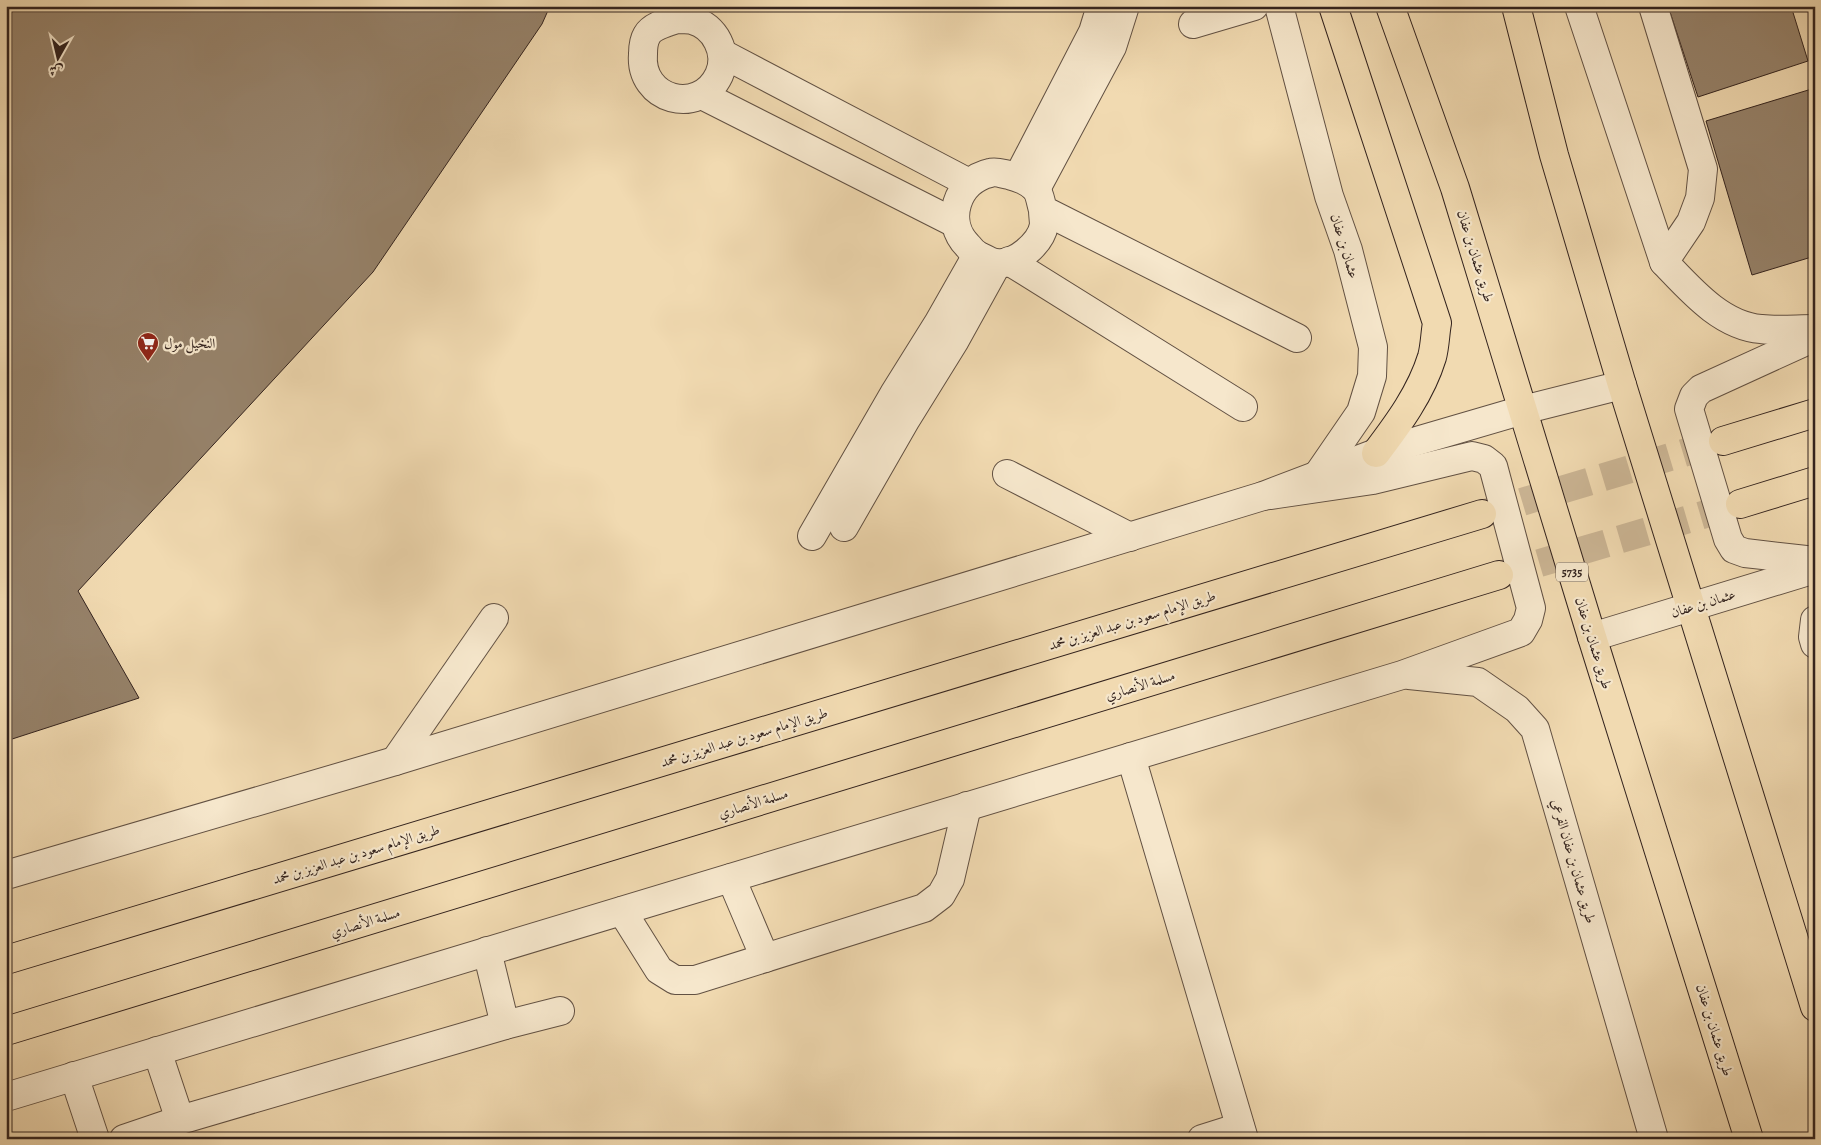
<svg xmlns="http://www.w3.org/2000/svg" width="1821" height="1145" font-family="Alegreya,Amiri,serif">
	<rect width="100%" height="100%" fill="#f1dab1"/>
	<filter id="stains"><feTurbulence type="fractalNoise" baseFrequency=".004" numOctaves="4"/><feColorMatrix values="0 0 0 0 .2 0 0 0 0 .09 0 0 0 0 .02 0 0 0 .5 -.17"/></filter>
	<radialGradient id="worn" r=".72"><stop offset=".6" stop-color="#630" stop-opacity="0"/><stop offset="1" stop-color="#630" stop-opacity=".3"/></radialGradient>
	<!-- building -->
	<g fill="#96826a" stroke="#33231e">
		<polygon points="6,6 550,6 542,24 373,272 78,591 139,698 6,741"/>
		<polygon points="1668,6 1791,6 1808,61 1698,97"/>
		<polygon points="1815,88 1815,256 1752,275 1706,121"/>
	</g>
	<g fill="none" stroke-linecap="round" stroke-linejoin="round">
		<!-- major-tunnel -->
		<g stroke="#cbb594" stroke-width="28" stroke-dasharray="28 14" stroke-linecap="butt">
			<polyline points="1482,514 1723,441"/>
			<polyline points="1499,575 1740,504"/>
		</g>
		<!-- minor casing -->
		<g stroke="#625143" stroke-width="30">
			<g id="minor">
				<polyline points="1279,6 1329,196 1348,250 1373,347 1372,376 1361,412 1317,476"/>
				<path d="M1579,6l85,256c26,27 57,64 97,67 17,2 36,0 54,0"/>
				<polyline points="1653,6 1703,169 1700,198 1691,222 1664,262"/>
				<path d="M677,19c5,0 11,0 15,1 23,6 37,33 27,55 -20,42 -80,25 -76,-21 0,-6 1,-14 4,-19 5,-9 21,-13 30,-16z"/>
				<polyline points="1193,24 1254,6"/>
				<polyline points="723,54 969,183"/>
				<polyline points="702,95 955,223"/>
				<polyline points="1018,177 1093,32 1101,6"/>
				<polyline points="1036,189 1112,47 1125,6"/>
				<path d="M1043,210c0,5 1,11 1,15 -3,18 -29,41 -47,38 -6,0 -13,-5 -18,-7 -4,-2 -8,-6 -11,-10 -25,-24 -11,-66 22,-73 6,-2 13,1 19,2 9,2 21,7 27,14 4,5 5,15 7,21l254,128"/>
				<polyline points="1009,261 1243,407"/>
				<polyline points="1815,337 1701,389 1694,396 1689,409 1728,539 1734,549 1745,553 1815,561"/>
				<polyline points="1007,474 1130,537"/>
				<polyline points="844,527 906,419 955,340 997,264"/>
				<polyline points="812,536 894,394 939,322 977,255"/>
				<polyline points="1815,620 1813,637 1815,644"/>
				<polyline points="1592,637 1815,569"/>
				<polyline points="1409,675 1478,682 1517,709 1535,729 1654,1139"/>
				<polyline points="1131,757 1244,1139"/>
				<polyline points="395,761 494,618"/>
				<polyline points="6,875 395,761 1263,496 1376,453 1523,410 1622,385"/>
				<polyline points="731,878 765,958"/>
				<polyline points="622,911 659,970 675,980 695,980 924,908 941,895 950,879 967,806"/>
				<polyline points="487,951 505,1025"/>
				<polyline points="157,1051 180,1120"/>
				<polyline points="74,1076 95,1139"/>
				<polyline points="6,1097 1402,675 1521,632 1528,620 1531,608 1493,466 1484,459 1472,456 1373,480 1263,496"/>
				<polyline points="124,1139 180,1120 505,1025 560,1011"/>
				<polyline points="1202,1139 1240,1127"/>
			</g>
		</g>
		<!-- major casing -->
		<g stroke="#33231e" stroke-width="30">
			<g id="major">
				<path d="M1333,6l104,317c-2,11 -2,23 -5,34 -11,36 -34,67 -56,96"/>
				<polyline points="1390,6 1455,188 1592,637 1749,1139"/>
				<polyline points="1516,6 1554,155 1622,385 1815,1007"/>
				<polyline points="1723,441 1815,413"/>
				<polyline points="1740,504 1815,481"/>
				<polyline points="6,960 1482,514"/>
				<polyline points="6,1031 1499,575"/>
			</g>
		</g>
		<!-- minor -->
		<use href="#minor" stroke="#f6e7cc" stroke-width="28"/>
		<!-- major -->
		<use href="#major" stroke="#f1dab1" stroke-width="28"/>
	</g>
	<!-- icons -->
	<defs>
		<g id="supermarket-pin" transform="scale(1.125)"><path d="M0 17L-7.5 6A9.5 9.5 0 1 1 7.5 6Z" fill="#8f2418" stroke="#f6e7cc"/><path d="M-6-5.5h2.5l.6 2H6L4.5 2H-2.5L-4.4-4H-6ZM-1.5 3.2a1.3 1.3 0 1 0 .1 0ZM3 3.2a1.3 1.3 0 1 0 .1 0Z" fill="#fff"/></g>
	</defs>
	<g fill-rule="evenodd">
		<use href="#supermarket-pin" x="148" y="343"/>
	</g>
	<g text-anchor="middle" stroke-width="4.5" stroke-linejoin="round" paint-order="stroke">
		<!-- shield labels -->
		<rect fill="#f6e7cc" stroke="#6e5e52" stroke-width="1" x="1556" y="562.5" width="32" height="19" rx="4"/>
		<g font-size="12" font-weight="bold" fill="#33231e">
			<text x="1572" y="576">5735</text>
		</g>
		<!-- street labels -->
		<g font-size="14" fill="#33231e" stroke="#f6e7cc">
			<text transform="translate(1345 246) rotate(73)" y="5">عثمان بن عفان</text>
			<text transform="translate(1476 256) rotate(73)" y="5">طريق عثمان بن عفان</text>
			<text transform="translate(1703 603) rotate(-17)" y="5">عثمان بن عفان</text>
			<text transform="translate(1132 620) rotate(-17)" y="5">طريق الإمام سعود بن عبد العزيز بن محمد</text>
			<text transform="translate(1594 643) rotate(73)" y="5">طريق عثمان بن عفان</text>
			<text transform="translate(1140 685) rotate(-17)" y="5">مسلمة الأنصاري</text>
			<text transform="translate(744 737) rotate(-17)" y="5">طريق الإمام سعود بن عبد العزيز بن محمد</text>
			<text transform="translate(753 803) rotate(-17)" y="5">مسلمة الأنصاري</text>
			<text transform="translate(356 854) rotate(-17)" y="5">طريق الإمام سعود بن عبد العزيز بن محمد</text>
			<text transform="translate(1574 861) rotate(74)" y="5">طريق عثمان بن عفان الفرعي</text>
			<text transform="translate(365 922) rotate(-17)" y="5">مسلمة الأنصاري</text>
			<text transform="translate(1715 1030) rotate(73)" y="5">طريق عثمان بن عفان</text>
		</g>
		<!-- poi labels -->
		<g font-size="14" fill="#33231e" stroke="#f6e7cc" text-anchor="start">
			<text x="164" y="348">النخيل مول</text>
		</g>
	</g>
	<!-- margin -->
	<rect width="1821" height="1145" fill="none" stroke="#f1dab1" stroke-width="25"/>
	<rect x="8" y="8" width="1806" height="1130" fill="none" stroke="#33231e" stroke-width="2.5"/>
	<rect x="12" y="12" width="1796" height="1120" fill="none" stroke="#33231e"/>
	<!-- north arrow -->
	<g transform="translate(58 58) rotate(188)" stroke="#f6e7cc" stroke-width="4" paint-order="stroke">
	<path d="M0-4L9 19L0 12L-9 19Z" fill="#33231e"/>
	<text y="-8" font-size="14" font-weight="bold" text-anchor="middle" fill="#33231e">ش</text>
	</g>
	<rect width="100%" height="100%" filter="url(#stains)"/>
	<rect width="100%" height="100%" fill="url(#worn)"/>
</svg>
